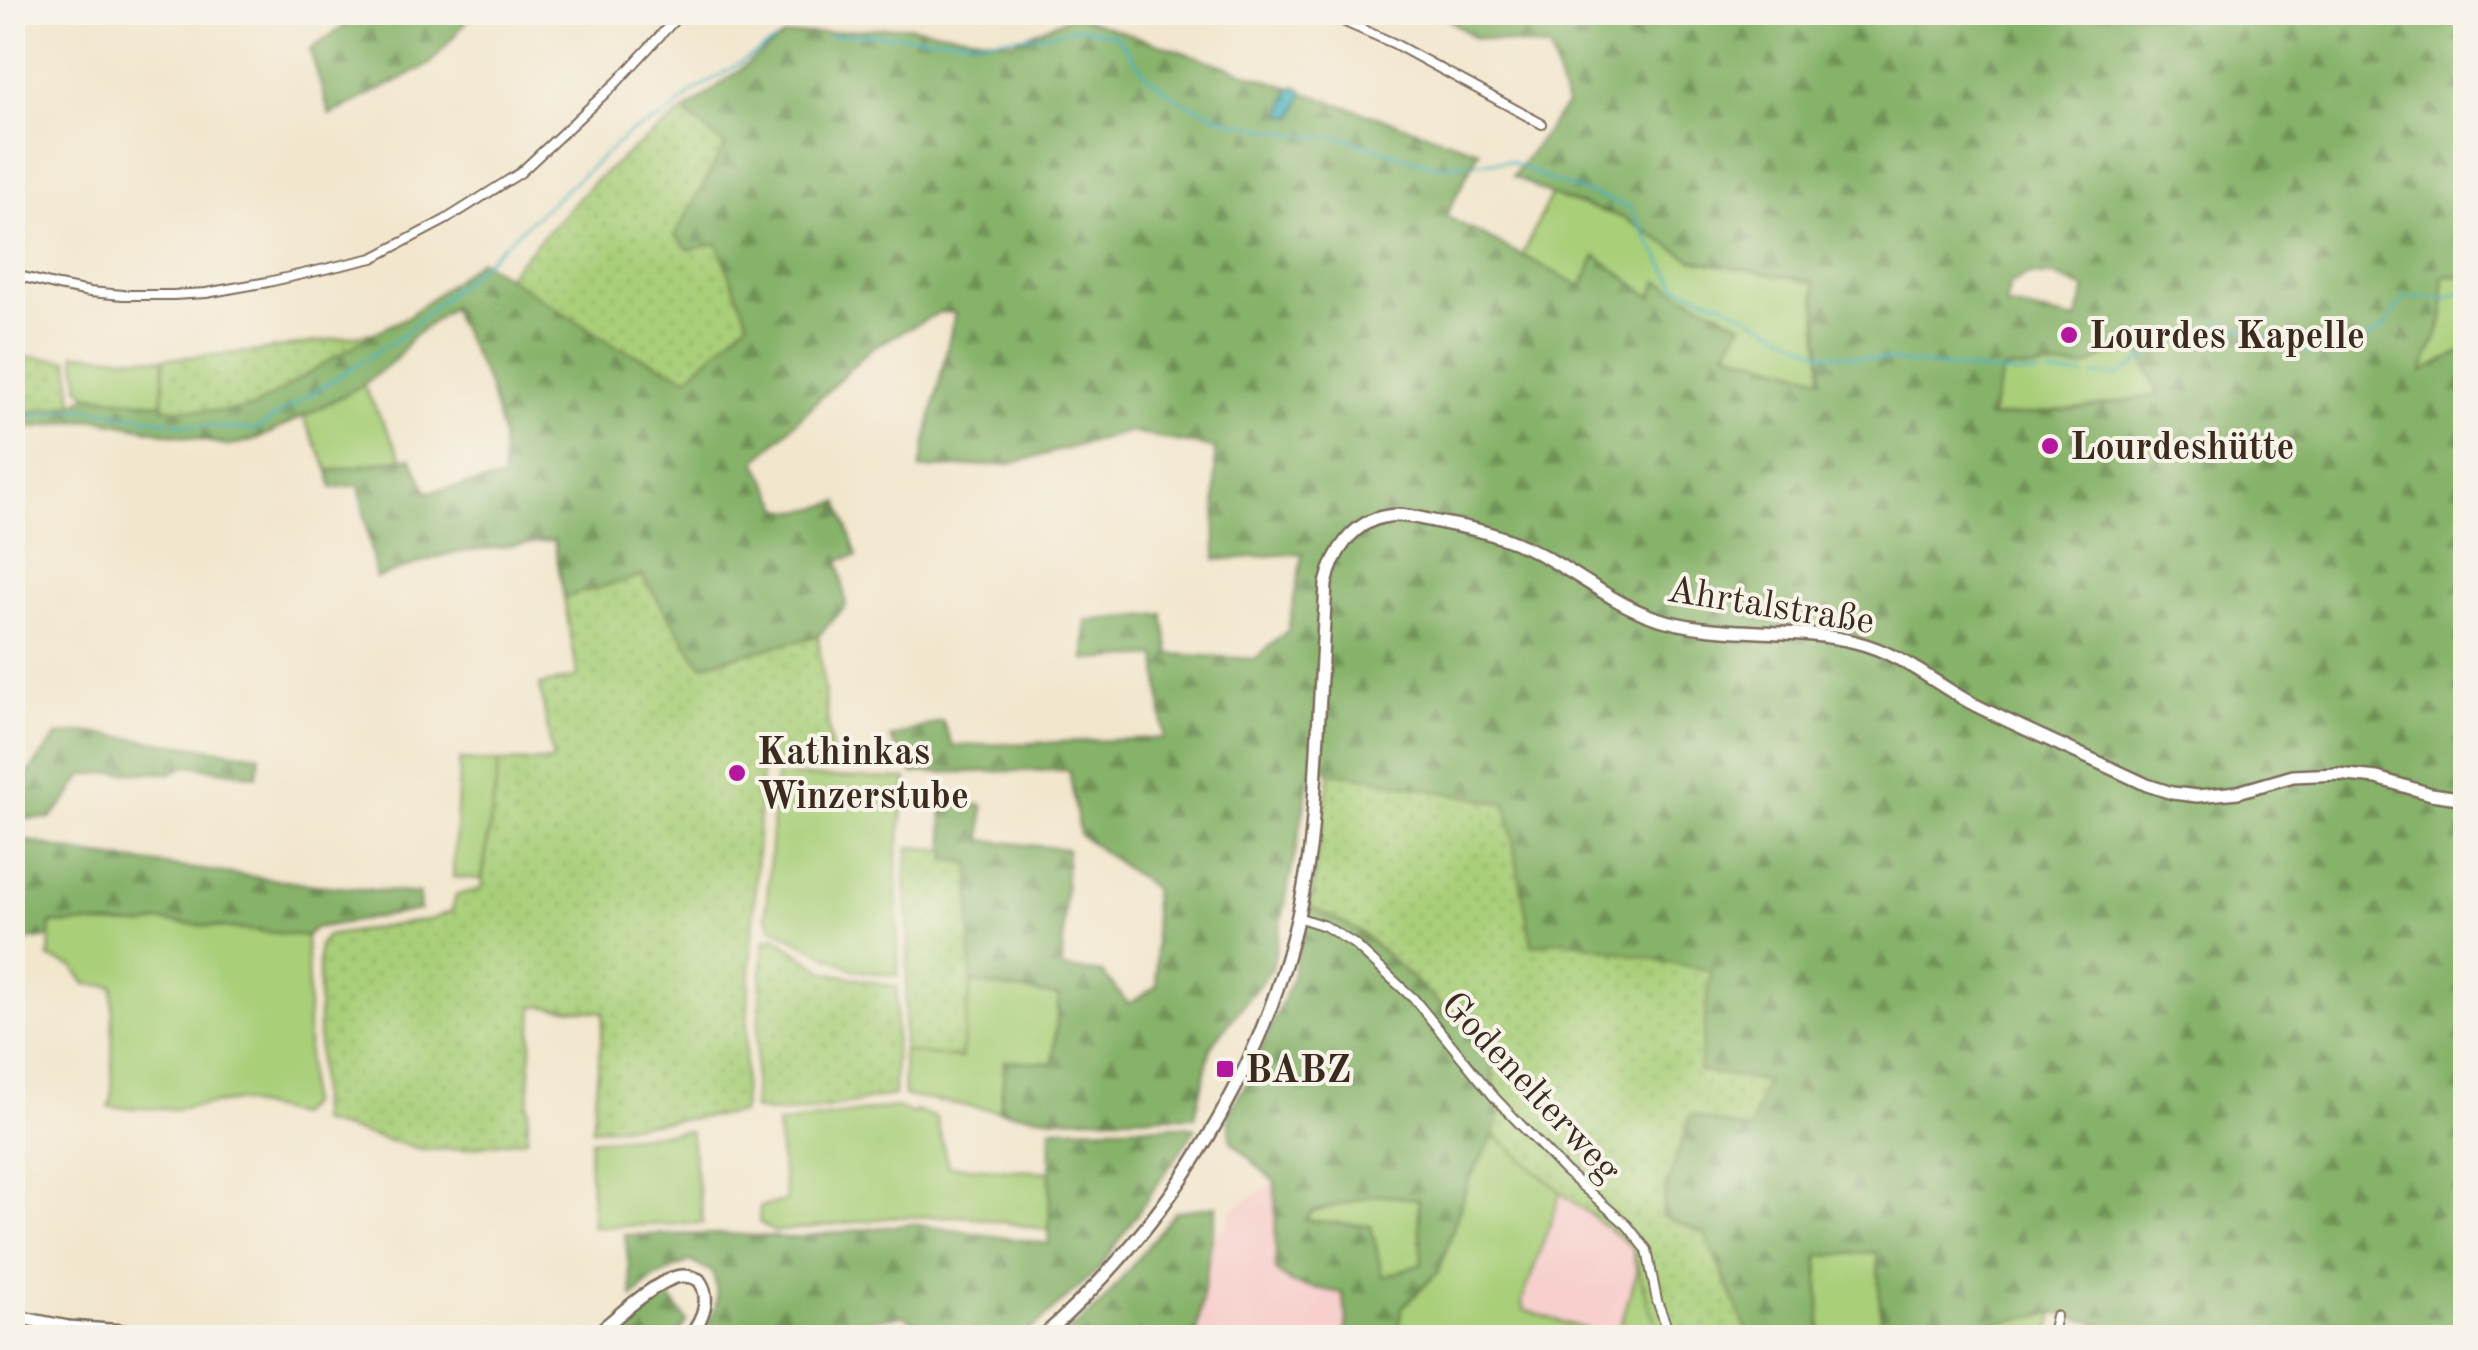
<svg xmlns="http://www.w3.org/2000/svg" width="2478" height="1350" font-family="'Old Standard TT',serif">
	<defs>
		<pattern id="forest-firs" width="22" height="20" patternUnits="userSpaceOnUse" patternTransform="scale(2.5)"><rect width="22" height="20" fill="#86b269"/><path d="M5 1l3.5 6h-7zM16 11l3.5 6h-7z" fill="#6f9156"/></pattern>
		<pattern id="garden-dots" width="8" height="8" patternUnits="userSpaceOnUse" patternTransform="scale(2.5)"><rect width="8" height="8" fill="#a9cf79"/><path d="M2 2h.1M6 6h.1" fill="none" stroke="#92b268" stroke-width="1.8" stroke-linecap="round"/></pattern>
		<pattern id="water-ripples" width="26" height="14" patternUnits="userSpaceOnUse" patternTransform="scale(2.5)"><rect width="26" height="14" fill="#42b1bc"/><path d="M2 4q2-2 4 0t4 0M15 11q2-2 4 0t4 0" fill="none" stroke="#389098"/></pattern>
	</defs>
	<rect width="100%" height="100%" fill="#f7f3e8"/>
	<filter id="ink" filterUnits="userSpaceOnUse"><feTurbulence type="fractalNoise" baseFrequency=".01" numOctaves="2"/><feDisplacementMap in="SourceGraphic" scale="20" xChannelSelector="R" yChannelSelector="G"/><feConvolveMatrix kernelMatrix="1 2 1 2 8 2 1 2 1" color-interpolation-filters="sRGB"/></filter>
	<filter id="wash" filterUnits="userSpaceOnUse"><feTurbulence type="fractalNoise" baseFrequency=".0048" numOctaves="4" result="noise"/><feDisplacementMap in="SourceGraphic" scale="40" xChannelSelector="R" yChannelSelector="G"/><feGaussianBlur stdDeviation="2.25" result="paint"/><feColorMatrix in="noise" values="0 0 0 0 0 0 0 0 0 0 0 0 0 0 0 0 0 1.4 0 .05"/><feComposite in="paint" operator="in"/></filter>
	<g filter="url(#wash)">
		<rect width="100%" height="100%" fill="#f2e6cd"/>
		<!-- built -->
		<polygon fill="#f7d0cd" points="1494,1135 1561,1192 1632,1247 1650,1310 1662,1337 1104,1338 1227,1225 1232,1209 1290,1173"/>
		<!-- grass -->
		<g fill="#a9cf79" stroke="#727c4c" stroke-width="2.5">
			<polygon points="1551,195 1624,218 1693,260 1814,282 1823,378 1725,351 1742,324 1659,282 1652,297 1581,287 1522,256"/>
			<polygon points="2443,276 2465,276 2465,350 2421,374 2444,318"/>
			<polygon points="2136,341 2160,395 2084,408 1990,418 2003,370 2085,367"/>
			<polygon points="75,354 164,359 162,404 89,395 80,388"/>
			<polygon points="363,385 402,458 329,471 303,417"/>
			<polygon points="460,760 499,762 482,879 453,877"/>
			<polygon points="776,776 907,779 897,855 898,976 855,970 772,927 766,915"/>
			<polygon points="160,921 306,936 308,984 308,1105 296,1115 237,1101 173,1109 109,1107 112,1098 113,986 86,984 74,967 49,958 50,923 145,925"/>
			<polygon points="971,983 1059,995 1053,1063 1005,1061 1000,1111 904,1096 903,1051 961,1058"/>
			<polygon points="895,1107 914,1114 915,1111 936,1118 948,1166 1050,1172 1050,1230 966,1216 895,1217 774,1232 759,1222 760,1207 786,1201 777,1124"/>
			<polygon points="690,1131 703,1223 593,1227 589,1154 591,1140"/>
			<polygon points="1494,1135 1561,1192 1522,1302 1524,1310 1611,1337 1396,1338 1402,1308 1439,1271 1468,1182"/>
			<polygon points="1376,1195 1418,1199 1422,1264 1383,1278 1304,1221 1312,1212"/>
			<polygon points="1632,1247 1650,1310 1662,1337 1616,1338 1637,1273"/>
			<polygon points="1878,1252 1882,1337 1821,1337 1818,1256"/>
			<polygon points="2055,1313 2048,1337 1903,1337"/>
		</g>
		<!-- forest -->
		<g fill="url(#forest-firs)" stroke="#606e44" stroke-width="2.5" fill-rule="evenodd">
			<polygon points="467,12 471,16 430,64 330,115 310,50 354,19 355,13"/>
			<path d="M1440,13h1025v263h-22l1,42 -22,54 43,-22v987h-314l-96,-24 -152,24h-21l-5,-85 -59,4 3,81h-71l-45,-103 -45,-17 6,-30 25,-73 74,-33 -66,-9 -167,-125 -26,-143 -194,-36 -40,200 -61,78 -16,70 -141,2 -54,-7 5,-50 48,2 6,-67 -88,-13 -1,-120 -23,-3 -6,-55h42l-1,35 85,9 -5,119 40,5 27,31 28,-18 -4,-98 -73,-53 -11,-65 -157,3 -22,-35 52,-17 11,25 211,-8 -7,-82 -72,4 1,-39 77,-7 7,40 85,5 33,-29 15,-77 -87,7 -1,-112 -87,-16 -118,32 -90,5 35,-156 -15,-1 -70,37 -114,112 26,48c19,5 39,-2 57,-7l18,54 -18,4 7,46 -28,30 -117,29 -59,-89 -78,22 -10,-58 -108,14 -70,24 -17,-93 -27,3 -3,-17 82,-13 16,34 76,-13 -1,-43 -12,-47 -39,-81 -40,30 -14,20 -34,27 -101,52 -31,9 -136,-27 -82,11v-15l60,-11 16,-9 73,9 1,4h89l122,-75 35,-17 71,-56 136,86 73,-96 -15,-15 51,-89 -41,-34 100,-76 122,-10 107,16 60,-27 406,136 -33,65 135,70 15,-30 56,41 6,-16 84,43 -16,27 96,27 -2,-43 -6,-53 -121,-22 -69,-42 -73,-23 -38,-19 53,-71 -16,-56 -77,-12zM2028,275l26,1 32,13 -9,31 -72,-15 5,-20zM2136,341l23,54 -75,13 -94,10 13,-48 82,-3z"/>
			<polygon points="83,732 260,755 257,776 188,765 170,773 119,772 83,775 67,800 50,818 13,819 13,784 20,784 57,736"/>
			<polygon points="12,837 83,854 315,885 419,894 420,910 315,928 306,936 161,921 145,925 51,923 50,937 13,942"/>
			<path d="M1310,906l51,26 76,69 50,42 13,71 -6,21 -26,47 -29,89 -37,37 -6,29h-51l2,-19 -5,-25 -51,-10 -15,-12 -1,-89 -44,-41 -3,-28 20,-32 42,-98zM1376,1195l42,4 4,65 -39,13 -12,-51 -66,-6 7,-8z"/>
			<path d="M1183,1126l13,2 -97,141 -76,68h-88l-30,-21 -61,6 5,15h-149c15,-25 23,-35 12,-65l-22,-11 -37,18 -20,18 -8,-62 102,-1 64,4 120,-14 138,20 2,-116z"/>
			<polygon points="1217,1206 1196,1337 1063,1337 1102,1303 1175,1212"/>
			<polygon points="661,1291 667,1293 687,1321 677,1337 604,1337 624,1325"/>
		</g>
		<!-- garden -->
		<g fill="url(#garden-dots)" stroke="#727c4c" stroke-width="2.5">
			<polygon points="684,112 725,146 675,235 689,250 717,243 748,321 688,377 616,346 506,276 595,181 634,148"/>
			<polygon points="374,333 252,408 222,411 163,408 164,359 253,352"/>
			<polygon points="12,356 69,360 73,404 13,415"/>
			<polygon points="642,576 701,665 818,636 832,758 762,763 742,1113 592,1129 604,1012 533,1006 527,1139 461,1149 425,1150 319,1122 319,945 327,936 432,919 452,911 456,895 481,889 499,762 553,761 540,685 578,677 564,598"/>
			<polygon points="1330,771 1506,804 1532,946 1563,940 1711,971 1699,1071 1765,1081 1750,1131 1691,1115 1666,1187 1661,1216 1705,1234 1750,1337 1662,1337 1650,1310 1632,1247 1561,1192 1494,1135 1500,1114 1487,1043 1437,1001 1361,932 1310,906"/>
			<polygon points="909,847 946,850 947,860 970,862 971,983 961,1058 903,1051 909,942 905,877"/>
			<path d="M775,937l51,35 71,15 -3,108c-37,6 -106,25 -141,14l11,-168z"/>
		</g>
		<!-- water -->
		<polygon fill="url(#water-ripples)" stroke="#3e6e6d" stroke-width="2.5" points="1295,86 1303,90 1304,93 1294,117 1283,114 1289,90"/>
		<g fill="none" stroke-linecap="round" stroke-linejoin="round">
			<!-- stream -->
			<g stroke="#42b1bc" stroke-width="2.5">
				<polyline points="827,36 864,34 986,40 1046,34 1081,27 1117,36 1146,75 1179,100 1230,121 1306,136 1345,138 1434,166 1509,161 1550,180 1628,206 1677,286 1727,305 1821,353 2011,374 2040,375"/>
				<polyline points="2049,375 2084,375"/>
				<polyline points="2094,375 2119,376 2161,347 2220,322 2311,353 2337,357 2383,329 2405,297 2446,298 2466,290"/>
				<polyline points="12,419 68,409 90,409 189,425 255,430 400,337 629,133 661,119 674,110 691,93 776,41"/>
			</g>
		</g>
	</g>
	<g filter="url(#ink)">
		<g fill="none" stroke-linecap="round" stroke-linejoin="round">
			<!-- street casing -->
			<g stroke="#7b6c5b" stroke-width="12">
				<g id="street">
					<polyline points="1322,12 1393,43 1542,124"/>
					<polyline points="12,274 58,286 90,292 123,295 173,295 206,293 268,282 373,258 445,220 520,173 616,83 682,12"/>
					<polyline points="1297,917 1325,926 1354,944 1414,999 1495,1098 1565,1171 1627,1225 1647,1250 1657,1301 1671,1338"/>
					<polyline points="12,1328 43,1338"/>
					<polyline points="2051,1338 2056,1316"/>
				</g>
			</g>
			<!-- secondary casing -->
			<g stroke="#7b6c5b" stroke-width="16">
				<g id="secondary">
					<polyline points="12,1316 68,1327 220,1338"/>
					<path d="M591,1338c22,-17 59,-53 85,-61 8,-2 15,-1 23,3 14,20 2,39 -9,58"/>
					<path d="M1041,1338c142,-125 244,-300 269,-489 4,-33 5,-66 7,-98 3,-56 6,-112 9,-167 7,-32 27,-63 62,-68 19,-3 41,5 60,8 30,5 60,14 86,27 41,20 76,51 119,66 65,22 137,9 202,25 46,11 80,42 120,63 57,28 115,53 172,80l25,8 25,3 41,-4 55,-16 45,-2 39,4 54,16 35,5"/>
				</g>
			</g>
			<!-- street -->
			<use href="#street" stroke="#fff" stroke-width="8"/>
			<!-- secondary -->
			<use href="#secondary" stroke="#fff" stroke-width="11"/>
		</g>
	</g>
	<!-- markers -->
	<g fill="#b5179e" stroke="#f7f3e8" stroke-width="4">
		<circle cx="2069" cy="335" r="10"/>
		<circle cx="2050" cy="446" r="10"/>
		<circle cx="737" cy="773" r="10"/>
		<rect x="1215" y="1059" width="20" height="20" rx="5"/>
	</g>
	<g text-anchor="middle" stroke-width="8" stroke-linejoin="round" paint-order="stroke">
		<!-- poi labels -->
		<g font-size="38" font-weight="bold" fill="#3b2a1e" stroke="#f7f3e8" text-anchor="start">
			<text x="2089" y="348">Lourdes Kapelle</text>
			<text x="2070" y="459">Lourdeshütte</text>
			<text x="757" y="764">Kathinkas<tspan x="757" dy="44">Winzerstube</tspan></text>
			<text x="1245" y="1082">BABZ</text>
		</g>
		<!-- street labels -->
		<g font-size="38" fill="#3b2a1e" stroke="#f7f3e8">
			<text transform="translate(1771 604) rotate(9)" y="13">Ahrtalstraße</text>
			<text transform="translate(1532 1086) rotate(47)" y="13">Godenelterweg</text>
		</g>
	</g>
	<!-- margin -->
	<rect width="2478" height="1350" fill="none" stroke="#f7f3e8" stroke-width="50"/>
</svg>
